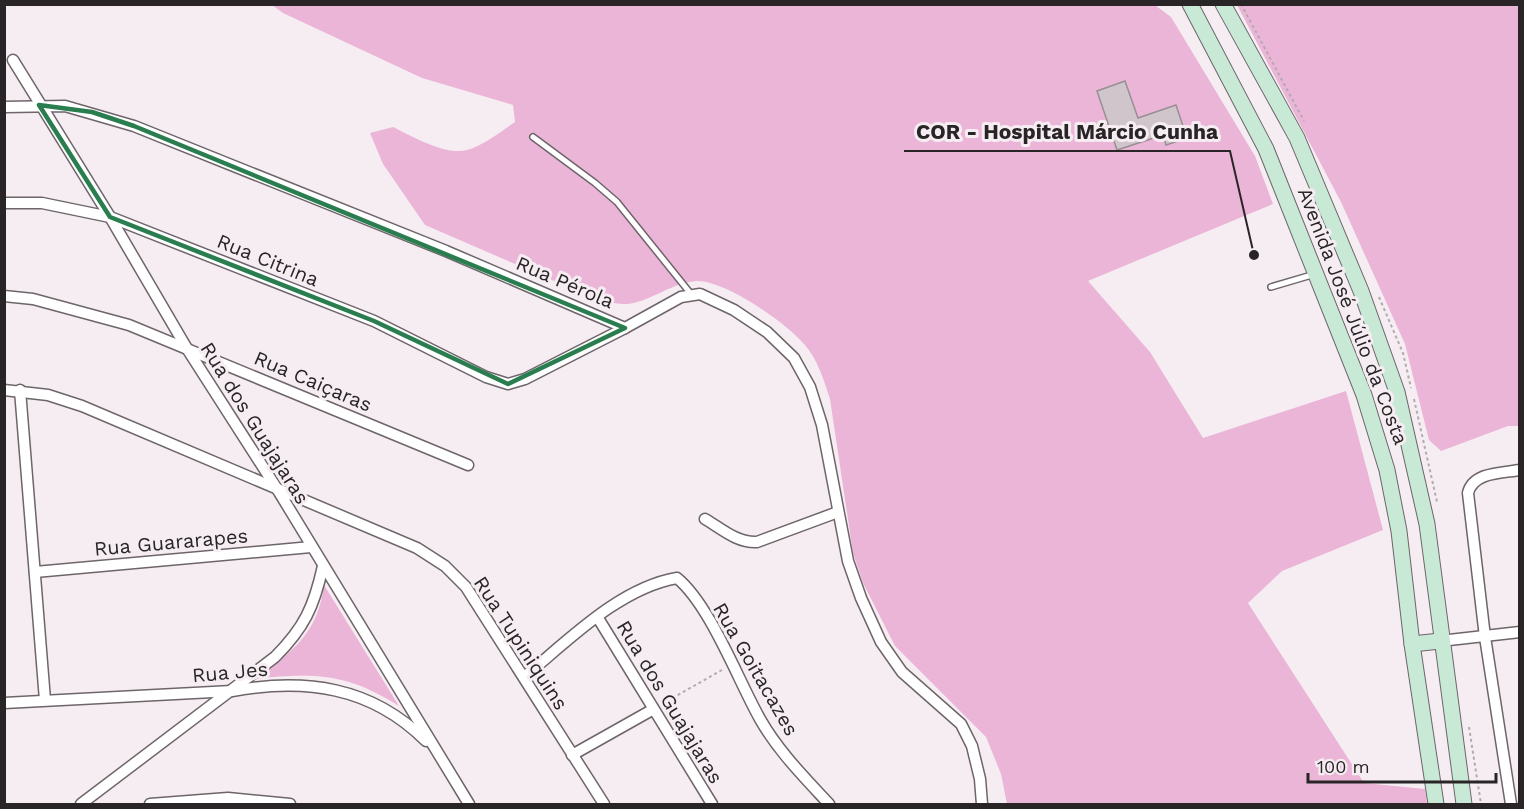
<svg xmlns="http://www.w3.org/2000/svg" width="1524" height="809" font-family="'Work Sans',sans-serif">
	<rect width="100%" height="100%" fill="#f6edf2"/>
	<!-- green -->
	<g fill="#ebb5d7">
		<path d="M272,5h883l16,12 84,139 18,48 -185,77 62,71 53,86 143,-47 37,139 -101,41 -34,32 116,180 61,6 2,15h-420l-6,-30 -15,-37 -91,-91 -32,-63 -10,-30 -23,-154c-6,-18 -12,-39 -25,-54 -19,-22 -78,-64 -108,-64 -24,1 -47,21 -70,23 -14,1 -32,-7 -45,-11l-157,-68 -42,-61 -13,-31 23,-6c18,9 53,29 74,23 17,-5 33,-18 48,-28l-2,-17 -91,-27 -139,-65z"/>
		<polygon points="1237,5 1519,5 1519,426 1508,426 1441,451 1429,440 1405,344 1341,202"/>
		<path d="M324,585l75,121c-54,-34 -85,-33 -147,-27 39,-25 66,-45 72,-94z"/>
	</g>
	<!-- building -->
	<polygon fill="#cfc5cb" stroke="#988f94" stroke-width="1.5" points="1125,81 1138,118 1176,105 1187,138 1166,145 1163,135 1117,150 1097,91"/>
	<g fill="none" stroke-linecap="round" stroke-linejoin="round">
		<!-- service casing -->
		<g stroke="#6d656a" stroke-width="8">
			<g id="service">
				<polyline points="533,137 595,183 617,202 691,294"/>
				<polyline points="1271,287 1315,274"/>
			</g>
		</g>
		<!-- minor casing -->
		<g stroke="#6d656a" stroke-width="13">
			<g id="minor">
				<polyline points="13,60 110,217 186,347 279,492 469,804"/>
				<polyline points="4,107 65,106 134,126 446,251 625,328 681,297 700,294 734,310 767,332 794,358 810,387 822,425 848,561 861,598 881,642 902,672 961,724 972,746 980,779 982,804"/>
				<polyline points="4,203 42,203 110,217 374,321 486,377 508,384 525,379 625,328"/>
				<polyline points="4,296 33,299 129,325 468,465"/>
				<polyline points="4,390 48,395 82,406 417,548 445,566 466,587 604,804"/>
				<polyline points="20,390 45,700"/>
				<path d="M705,519c17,10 32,24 52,23l81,-30"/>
				<polyline points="35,572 311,547"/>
				<polyline points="598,618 712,804"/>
				<polyline points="1440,641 1520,632"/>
				<path d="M524,677c44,-36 95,-89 153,-99 33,27 61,102 83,141 18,32 45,59 69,85"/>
				<path d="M4,703l228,-12c73,-13 139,-5 194,50"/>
				<polyline points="572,755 652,710"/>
				<path d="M81,804l194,-147c29,-29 39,-50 48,-91"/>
				<polyline points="150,804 228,798 290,804"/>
				<path d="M1511,804l-26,-167 -17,-144c5,-21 34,-20 52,-23"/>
			</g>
		</g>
		<!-- secondary casing -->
		<g stroke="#6d656a" stroke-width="17">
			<g id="secondary">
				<polyline points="1190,4 1266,149 1364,395 1387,470 1399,531 1412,644 1436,804"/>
				<polyline points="1223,4 1297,138 1361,291 1397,392 1427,524 1464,804"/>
				<polyline points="1412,644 1440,641"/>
			</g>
		</g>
		<!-- path -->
		<g stroke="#b2aaae" stroke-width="2" stroke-dasharray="3 3" stroke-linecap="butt">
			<polyline points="1241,4 1304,121"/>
			<polyline points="1379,297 1403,353 1411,388"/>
			<polyline points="1414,399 1437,502"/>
			<polyline points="662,704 722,670"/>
			<polyline points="1469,727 1481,804"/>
		</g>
		<!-- service -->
		<use href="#service" stroke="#fff" stroke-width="5"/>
		<!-- minor -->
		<use href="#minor" stroke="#fff" stroke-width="10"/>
		<!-- secondary -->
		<use href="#secondary" stroke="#c8e9d6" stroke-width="15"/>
	</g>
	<!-- marked area -->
	<path fill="none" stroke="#297d4f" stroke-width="4.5" stroke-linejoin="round" d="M39,105l53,7 42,14 491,202 -117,56 -134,-63 -264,-104z"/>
	<g text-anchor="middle" stroke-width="6" stroke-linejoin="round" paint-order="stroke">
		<!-- street labels -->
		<g font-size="20" fill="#292527" stroke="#f6edf2">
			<text transform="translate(268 260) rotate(22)" y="7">Rua Citrina</text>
			<text transform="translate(565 282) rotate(23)" y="7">Rua Pérola</text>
			<text transform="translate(1353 316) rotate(69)" y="7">Avenida José Júlio da Costa</text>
			<text transform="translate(313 381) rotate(23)" y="7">Rua Caiçaras</text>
			<text transform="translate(255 423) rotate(58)" y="7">Rua dos Guajajaras</text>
			<text transform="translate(171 542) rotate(-5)" y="7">Rua Guararapes</text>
			<text transform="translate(521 643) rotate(57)" y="7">Rua Tupiniquins</text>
			<text transform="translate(756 669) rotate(60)" y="7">Rua Goitacazes</text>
			<text transform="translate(230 672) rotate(-5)" y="7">Rua Jes</text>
			<text transform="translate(670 702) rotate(59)" y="7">Rua dos Guajajaras</text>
		</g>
	</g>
	<!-- callouts -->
	<path fill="none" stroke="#292527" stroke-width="2" d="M1254 255L1230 151H904"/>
	<circle fill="#292527" stroke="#f6edf2" stroke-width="2" cx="1254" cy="255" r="6"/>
	<g font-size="21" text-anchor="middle" font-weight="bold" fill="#292527" stroke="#f6edf2" stroke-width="6" stroke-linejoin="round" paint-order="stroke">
		<text x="1067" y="139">COR - Hospital Márcio Cunha</text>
	</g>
	<!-- border -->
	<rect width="1524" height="809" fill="none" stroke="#292527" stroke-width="12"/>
	<!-- scale -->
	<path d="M1308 773v9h188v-9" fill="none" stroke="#292527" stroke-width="3"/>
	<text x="1317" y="773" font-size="18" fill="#292527" stroke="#f6edf2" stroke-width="4.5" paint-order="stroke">100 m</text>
</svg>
